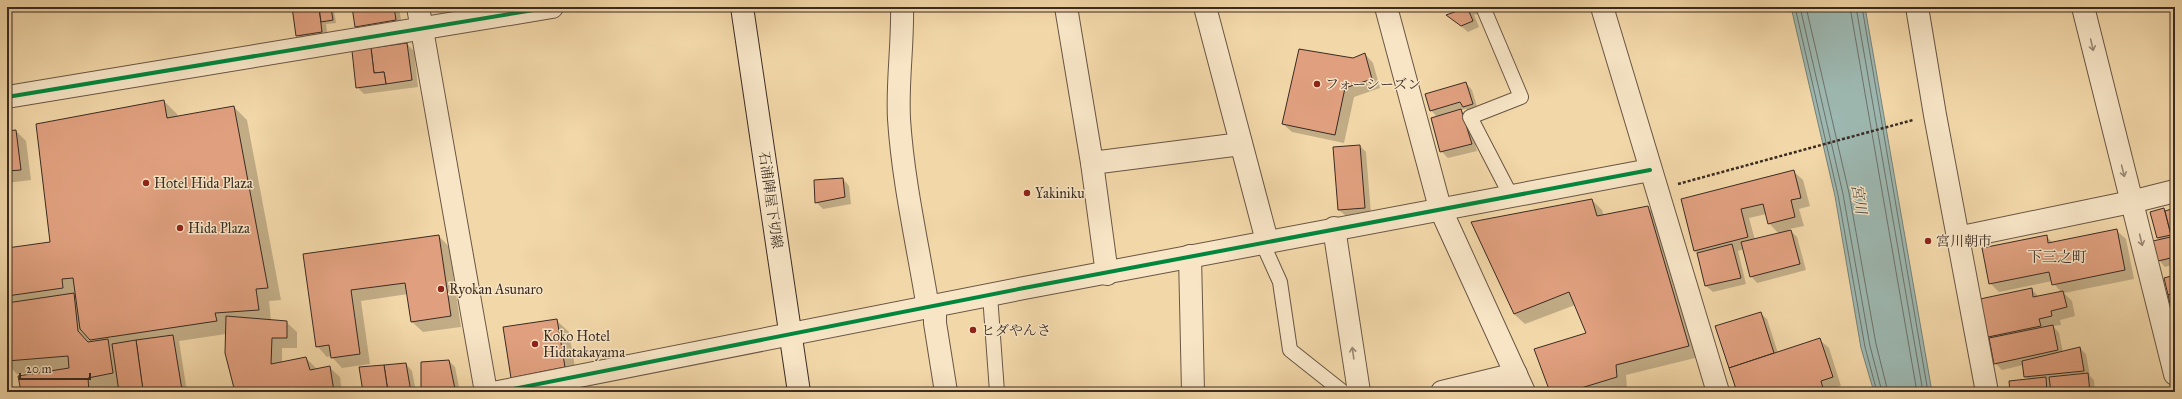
<svg xmlns="http://www.w3.org/2000/svg" width="2182" height="399" font-family="'IM FELL Great Primer','Noto Serif JP',serif">
	<rect width="100%" height="100%" fill="#f2d7a8"/>
	<filter id="stains"><feTurbulence type="fractalNoise" baseFrequency=".005" numOctaves="4"/><feColorMatrix values="0 0 0 0 .2 0 0 0 0 .09 0 0 0 0 .02 0 0 0 .5 -.17"/></filter>
	<radialGradient id="worn" r=".72"><stop offset=".6" stop-color="#630" stop-opacity="0"/><stop offset="1" stop-color="#630" stop-opacity=".3"/></radialGradient>
	<!-- water -->
	<polygon fill="#9db8b1" stroke="#758078" points="1791,7 1865,7 1932,392 1874,392 1861,348 1835,196"/>
	<!-- shadow -->
	<g fill="#0003" fill-rule="evenodd">
		<polygon points="293,7 399,7 402,27 362,33 356,26 353,8 334,11 336,23 326,24 328,38 303,42 297,35"/>
		<polygon points="1463,7 1482,7 1484,12 1474,15 1479,27 1468,32 1448,15 1464,10"/>
		<polygon points="407,44 414,51 418,87 364,94 357,87"/>
		<polygon points="1365,54 1373,63 1380,88 1354,97 1344,143 1292,132 1283,124"/>
		<polygon points="1466,83 1472,90 1478,110 1470,113 1466,109 1461,110 1467,117 1477,151 1448,158 1441,151 1437,117 1431,110"/>
		<polygon points="164,101 177,114 178,117 234,107 247,120 281,300 269,301 271,321 286,322 297,332 297,348 282,348 282,363 306,358 317,369 329,367 340,377 342,392 236,392 226,334 179,341 187,392 120,392 119,387 101,392 22,392 36,374 36,372 17,374 7,364 7,249 51,243"/>
		<polygon points="16,131 26,141 31,180 7,183 7,132"/>
		<polygon points="1360,146 1366,152 1371,214 1346,216 1339,210"/>
		<path d="M1794,172l9,8 7,26 -11,3 5,17 -15,3 8,8 9,33 -49,13 -6,-7 -7,-27 -6,2 8,33 -33,8 -7,-6 -8,-31 -3,-4 -13,-51zM1766,214l3,9 10,11 -24,6 -6,-22z"/>
		<polygon points="843,179 849,186 851,204 823,209 816,202"/>
		<polygon points="1592,200 1602,210 1604,216 1647,207 1658,217 1699,357 1626,375 1627,387 1612,392 1551,392 1587,334 1575,305 1525,324 1514,314"/>
		<polygon points="2164,209 2167,212 2175,209 2175,264 2165,267 2159,260 2160,240 2158,238 2151,212"/>
		<polygon points="2117,231 2126,239 2134,279 2064,293 2072,301 2075,316 2060,320 2061,325 2053,326 2059,333 2063,352 2080,348 2086,354 2090,376 2094,380 2095,392 2011,392 2029,380 2024,376 2023,365 2002,370 1995,363 1992,339 1989,336 2032,290 2039,297 2061,292 2052,281 1999,292 1990,283 2046,236 2053,243"/>
		<polygon points="439,236 449,247 461,327 423,332 412,322 408,294 361,301 370,364 342,368 331,356 327,357 317,346 304,255"/>
		<polygon points="1760,313 1767,319 1778,353 1820,340 1829,348 1841,386 1829,389 1830,392 1738,392 1717,327"/>
		<polygon points="556,320 569,332 577,379 524,390 512,377"/>
		<polygon points="449,361 455,367 460,392 422,392"/>
		<polygon points="406,364 412,371 416,392 364,392"/>
	</g>
	<g fill="none" stroke-linecap="round" stroke-linejoin="round">
		<!-- shore -->
		<g stroke="#6c726a" stroke-width="1">
			<polyline points="1795,7 1838,195 1865,347 1877,392"/>
			<polyline points="1800,7 1843,194 1870,346 1882,392"/>
			<polyline points="1806,7 1849,193 1876,344 1888,392"/>
			<polyline points="1850,7 1917,392"/>
			<polyline points="1856,7 1923,392"/>
			<polyline points="1862,7 1928,392"/>
		</g>
	</g>
	<!-- building -->
	<g fill="#e0a07f" stroke="#3a2b22">
		<polygon points="292,7 319,7 322,32 296,36"/>
		<polygon points="319,7 338,7 331,8 333,20 321,22"/>
		<polygon points="352,7 394,7 396,20 355,27"/>
		<polygon points="1462,7 1474,7 1468,9 1473,21 1461,26 1446,15 1463,9"/>
		<polygon points="407,43 412,80 386,84 384,72 374,73 371,48"/>
		<polygon points="371,48 374,73 384,72 386,84 356,88 352,51"/>
		<polygon points="1299,49 1353,58 1365,53 1372,79 1345,88 1335,135 1282,124"/>
		<polygon points="1466,82 1473,104 1463,107 1460,102 1430,111 1425,94"/>
		<polygon points="164,100 167,118 234,106 268,288 256,289 259,310 215,313 217,321 90,340 80,329 73,278 62,279 63,288 7,296 7,248 50,242 36,124"/>
		<polygon points="1461,109 1472,144 1440,152 1431,118"/>
		<polygon points="16,130 21,170 7,171 7,131"/>
		<polygon points="1360,145 1365,208 1338,210 1333,147"/>
		<polygon points="1794,170 1801,198 1791,200 1795,217 1768,224 1763,204 1741,209 1748,237 1694,251 1681,199"/>
		<polygon points="843,178 845,197 815,203 814,180"/>
		<polygon points="1592,199 1597,216 1648,206 1689,346 1616,365 1617,377 1568,392 1550,392 1534,349 1586,333 1569,292 1514,314 1471,222"/>
		<polygon points="2164,208 2171,235 2157,238 2150,212"/>
		<polygon points="2175,208 2175,234 2171,235 2165,211"/>
		<polygon points="2117,229 2125,270 2052,285 2049,272 1989,284 1982,248 2047,235 2048,243"/>
		<polygon points="1791,230 1800,264 1750,277 1741,242"/>
		<polygon points="439,235 451,316 411,322 405,283 351,290 360,354 331,358 329,345 316,347 303,254"/>
		<polygon points="2175,236 2175,257 2158,261 2153,241"/>
		<polygon points="1732,244 1741,278 1705,286 1697,253"/>
		<polygon points="2175,275 2175,293 2168,295 2164,278"/>
		<polygon points="2032,288 2033,297 2063,291 2067,307 2051,311 2052,316 2039,319 2041,326 1988,337 1980,299"/>
		<polygon points="74,293 78,331 88,342 108,339 113,373 88,378 89,392 21,392 18,376 69,368 68,356 7,361 7,303"/>
		<polygon points="2175,293 2175,317 2173,317 2168,295"/>
		<polygon points="1761,312 1774,353 1729,368 1715,326"/>
		<polygon points="226,316 287,321 287,338 272,338 271,364 306,357 310,370 330,366 334,392 235,392 225,353"/>
		<polygon points="557,319 565,367 511,378 503,327"/>
		<polygon points="2053,325 2058,350 1994,364 1989,338"/>
		<polygon points="173,335 182,390 143,392 136,340"/>
		<polygon points="1820,338 1833,377 1821,381 1824,392 1737,392 1729,368"/>
		<polygon points="136,340 143,390 119,392 112,344"/>
		<polygon points="2080,347 2084,371 2024,377 2022,361"/>
		<polygon points="449,360 455,389 439,392 421,392 421,362"/>
		<polygon points="406,363 411,392 388,392 384,365"/>
		<polygon points="384,365 388,392 363,392 359,367"/>
		<polygon points="2088,373 2090,392 2051,392 2049,377"/>
		<polygon points="2046,377 2047,392 2010,392 2009,381"/>
	</g>
	<g fill="none" stroke-linecap="round" stroke-linejoin="round">
		<!-- service casing -->
		<g stroke="#685644" stroke-width="16">
			<g id="service">
				<polyline points="1483,7 1521,97 1470,117 1511,196"/>
				<polyline points="1262,242 1280,282 1290,350 1343,392"/>
				<polyline points="990,295 997,392"/>
			</g>
		</g>
		<!-- minor casing -->
		<g stroke="#685644" stroke-width="24">
			<g id="minor">
				<path d="M902,7c1,37 -5,75 -3,112 4,63 19,127 29,189"/>
				<polyline points="1066,7 1092,163 1107,274"/>
				<polyline points="1205,7 1267,241"/>
				<polyline points="1386,7 1440,208 1524,392"/>
				<polyline points="1602,7 1718,392"/>
				<polyline points="1917,7 1935,115 1987,392"/>
				<polyline points="2083,7 2175,374"/>
				<polyline points="7,97 552,7"/>
				<polyline points="1092,163 1241,144"/>
				<polyline points="1334,228 1359,392"/>
				<polyline points="1957,238 2131,202 2175,191"/>
				<polyline points="1190,256 1193,392"/>
				<polyline points="935,307 935,323 946,392"/>
				<polyline points="498,392 1024,288 1650,170"/>
				<polyline points="1442,392 1516,374"/>
			</g>
		</g>
		<!-- tertiary casing -->
		<g stroke="#685644" stroke-width="24">
			<polyline id="tertiary" points="418,7 486,392"/>
		</g>
		<!-- secondary casing -->
		<g stroke="#3a2b22" stroke-width="24">
			<polyline id="secondary" points="742,7 799,392"/>
		</g>
		<!-- path -->
		<polyline stroke="#3a2b22" stroke-width="2.5" stroke-dasharray="3 2" stroke-linecap="butt" points="1678,184 1913,120"/>
		<!-- service -->
		<use href="#service" stroke="#f7e5c6" stroke-width="14"/>
		<!-- minor -->
		<use href="#minor" stroke="#f7e5c6" stroke-width="22"/>
		<!-- tertiary -->
		<use href="#tertiary" stroke="#f7e5c6" stroke-width="22"/>
		<!-- secondary -->
		<use href="#secondary" stroke="#f7e5c6" stroke-width="22"/>
		<!-- cycleway casing -->
		<g stroke="#f7e5c6" stroke-width="6">
			<g id="cycleway">
				<polyline points="7,97 552,7"/>
				<polyline points="498,392 1024,288 1650,170"/>
			</g>
		</g>
		<!-- cycleway -->
		<use href="#cycleway" stroke="#00873e" stroke-width="4"/>
	</g>
	<!-- one-way arrows -->
	<defs><path id="oneway-shaft" d="M-6 0H5M1.5-3L5.5 0L1.5 3" fill="none" stroke-width="1.6" stroke-linecap="round" stroke-linejoin="round"/></defs>
	<g stroke="#988874">
		<use href="#oneway-shaft" transform="translate(2092 45) rotate(77)"/>
		<use href="#oneway-shaft" transform="translate(2123 171) rotate(76)"/>
		<use href="#oneway-shaft" transform="translate(2141 240) rotate(76)"/>
		<use href="#oneway-shaft" transform="translate(1353 353) rotate(-98)"/>
	</g>
	<!-- markers -->
	<g fill="#8f2418" stroke="#f7e5c6" stroke-width="1.5">
		<circle cx="1317" cy="84" r="4"/>
		<circle cx="146" cy="183" r="4"/>
		<circle cx="1027" cy="193" r="4"/>
		<circle cx="180" cy="228" r="4"/>
		<circle cx="1928" cy="241" r="4"/>
		<circle cx="441" cy="289" r="4"/>
		<circle cx="973" cy="330" r="4"/>
		<circle cx="535" cy="344" r="4"/>
	</g>
	<g text-anchor="middle" stroke-width="3" stroke-linejoin="round" paint-order="stroke">
		<!-- poi labels -->
		<g font-size="14" fill="#3a2b22" stroke="#f7e5c6" text-anchor="start">
			<text x="1325" y="89">フォーシーズン</text>
			<text x="154" y="188">Hotel Hida Plaza</text>
			<text x="1035" y="198">Yakiniku</text>
			<text x="188" y="233">Hida Plaza</text>
			<text x="1936" y="246">宮川朝市</text>
			<text x="449" y="294">Ryokan Asunaro</text>
			<text x="981" y="335">ヒダやんさ</text>
			<text x="543" y="341">Koko Hotel<tspan x="543" dy="16">Hidatakayama</tspan></text>
		</g>
		<!-- street labels -->
		<g font-size="14" fill="#3a2b22" stroke="#f7e5c6">
			<text transform="translate(771 200) rotate(82)" y="5">石浦陣屋下切線</text>
		</g>
		<!-- water labels -->
		<g font-size="15" font-style="italic" fill="#534e46" stroke="#f7e5c6">
			<text transform="translate(1859 199) rotate(81)" y="5">宮川</text>
		</g>
		<!-- neighbourhood labels -->
		<g font-size="15" fill="#3a2b22" stroke="#f7e5c6">
			<text x="2057" y="262">下三之町</text>
		</g>
	</g>
	<!-- margin -->
	<rect width="2182" height="399" fill="none" stroke="#f2d7a8" stroke-width="24"/>
	<rect x="8" y="8" width="2166" height="383" fill="none" stroke="#3a2b22" stroke-width="2"/>
	<rect x="12" y="12" width="2158" height="375" fill="none" stroke="#3a2b22"/>
	<!-- scale -->
	<path d="M20 373v6h70v-6" fill="none" stroke="#3a2b22" stroke-width="2"/>
	<text x="26" y="373" font-size="12" fill="#3a2b22" stroke="#f7e5c6" stroke-width="3" paint-order="stroke">20 m</text>
	<rect width="100%" height="100%" filter="url(#stains)"/>
	<rect width="100%" height="100%" fill="url(#worn)"/>
</svg>
